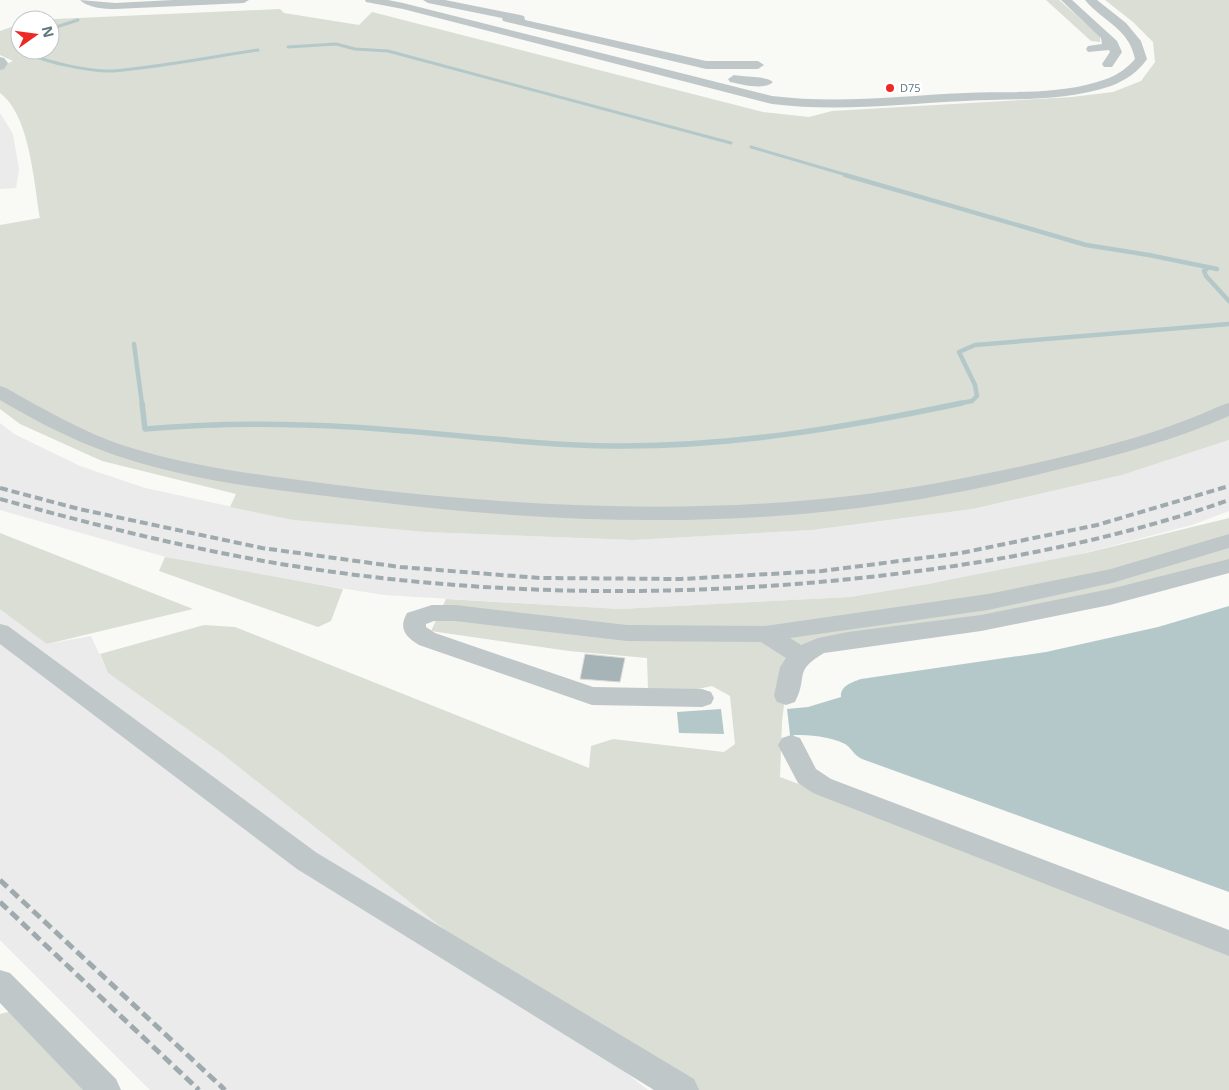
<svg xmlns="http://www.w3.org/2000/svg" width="1229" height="1090" font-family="'Open Sans',sans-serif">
	<rect width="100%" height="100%" fill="#f9f9f6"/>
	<!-- built -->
	<g fill="#eaebea">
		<polygon points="0,113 13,134 19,169 16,188 0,189"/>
		<polygon points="0,423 14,434 80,466 145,488 293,520 425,532 633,540 812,530 974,509 1122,475 1229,440 1229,511 1192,525 1035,566 850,597 620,609 384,595 187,563 0,510"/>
		<polygon points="0,606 47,644 91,636 108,673 221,753 648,1090 150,1090 0,940"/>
	</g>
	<!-- green -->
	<g fill="#daded5">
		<polygon points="1046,0 1059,0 1097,33 1100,36 1100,42 1091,41"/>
		<path d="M1105,0h124v440l-107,35 -149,34 -161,21 -179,10 -208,-8 -132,-12 -63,-13 6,-13 -134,-33 -82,-37 -20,-15v-184l40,-7c-6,-35 -10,-103 -40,-125v-26l13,-6 -13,-6v-24l20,-7v26h30v-30h-17l247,-11 4,4 75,12 13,-13 391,100 46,5 23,-6 240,-14 41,-5 28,-11 14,-19 -2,-20 -20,-20z"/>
		<polygon points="1229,518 1229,561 1174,580 816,648 788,670 782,722 780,777 1229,946 1229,1090 692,1090 511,982 221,753 108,673 100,654 204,625 235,627 589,768 591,746 613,739 724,752 735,744 730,696 712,686 688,691 648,689 647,658 569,651 431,631 446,599 620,609 850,597 928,584 1086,553"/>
		<polygon points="0,534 0,533 193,609 47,644 0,609"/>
		<polygon points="165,557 343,589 331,621 318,627 159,571"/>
		<polygon points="12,1011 87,1090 0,1090 0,1014"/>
	</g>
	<!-- water -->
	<g fill="#b5c8c9">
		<path d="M1229,606v286l-367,-133c-8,-3 -11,-12 -17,-15 -16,-8 -35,-9 -51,-9l-2,2 -2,-2 -3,-26 21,-2 33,-10c-1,-11 11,-15 20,-18l185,-27 112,-25z"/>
		<polygon points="721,709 724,734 679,733 677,712"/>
	</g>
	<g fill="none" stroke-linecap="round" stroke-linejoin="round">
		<!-- stream-far2 -->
		<g stroke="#b5c8c9" stroke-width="3">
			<polyline points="50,29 78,20"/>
			<polyline points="288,47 336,44 355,49 388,51 731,143"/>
			<path d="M24,50c15,12 69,22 89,21 47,-4 98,-14 145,-21"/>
			<polyline points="751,147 850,176"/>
		</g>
		<!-- stream-far1 -->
		<g stroke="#b5c8c9" stroke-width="4.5">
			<polyline points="845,175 1086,245 1149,255 1217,269"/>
			<polyline points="1208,268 1204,271 1206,276 1229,301"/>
			<polyline points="134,344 142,404"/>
			<polyline points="956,404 972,401 977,396 975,385 959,352 975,345 1229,324"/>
		</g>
		<!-- stream -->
		<path stroke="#b5c8c9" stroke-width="5.5" d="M142,403l3,26c69,-6 137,-6 206,-2 88,5 175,18 264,19 117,1 233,-19 347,-43"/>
	</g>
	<!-- building -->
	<polygon fill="#a6b4b7" stroke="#dbdad9" points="585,654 625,658 620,682 580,679"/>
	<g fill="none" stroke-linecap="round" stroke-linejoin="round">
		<!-- minor -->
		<g fill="#bfc7c9" fill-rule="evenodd">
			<path d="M80,0l35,3 58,-3h76l-5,3 -129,6c-11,0 -27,-1 -35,-9z"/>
			<path d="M365,0h23l15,3 369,93c65,8 128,0 193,-3 44,-2 89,2 132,-11 15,-4 28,-11 38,-23 -6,-31 -33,-38 -50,-59h12l29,23 15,18 6,18c-9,13 -21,21 -36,27 -47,16 -97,12 -146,15 -65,3 -128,11 -193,3l-369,-95 -37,-7z"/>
			<polygon points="423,0 445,0 520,15 524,16 525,20 706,61 758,61 764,65 758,69 706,69 503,21 502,18 428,3"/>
			<polygon points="1061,0 1072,0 1117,41 1122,52 1112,67 1104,67 1102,64 1110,52 1109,50 1088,52 1086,49 1088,46 1102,44 1101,38"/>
			<polygon points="0,57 4,58 8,63 4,69 0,70"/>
			<path d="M734,75c10,2 33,1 39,7 -9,9 -32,2 -43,0l-2,-3z"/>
			<path d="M0,386l6,2c39,22 77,44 119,58 66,21 136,29 204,38 196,25 408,35 603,0 68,-12 136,-27 202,-46 20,-6 40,-13 60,-21 12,-4 23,-11 35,-14v13c-54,24 -111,39 -169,53 -59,15 -119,28 -180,36 -168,24 -343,17 -511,-4 -91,-11 -187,-19 -273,-53 -34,-13 -65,-30 -96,-48z"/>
			<path d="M1229,534v14l-117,35 -124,27 -198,28 11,7 17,-7 30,-6 133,-17 129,-26 119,-30v14l-119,32 -129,26 -157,22c-32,19 -15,23 -29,49l-9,3 -9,-3 -3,-6 6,-29 6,-9 -25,-16 -134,-1 -172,-20h-21l-8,3v3l9,6 158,54 109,2 9,3 3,6 -3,6 -9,3 -110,-2 -173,-60c-13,-8 -21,-16 -12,-32l25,-8h23l172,20 138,1 223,-32 123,-25z"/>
			<polygon points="0,624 8,626 317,853 694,1079 699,1090 654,1090 297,869 0,644"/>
			<polygon points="791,735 800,738 816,769 831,779 1229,930 1229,956 813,793 798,783 778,745 782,738"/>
			<polygon points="0,970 10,973 116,1079 121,1090 83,1090 0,1003"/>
		</g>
		<!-- rail-far1 -->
		<g stroke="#9faaae" stroke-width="4" stroke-dasharray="8 4" stroke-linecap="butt">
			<polyline points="0,488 79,509 262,548 400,567 540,578 681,579 822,571 961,553 1097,525 1229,486"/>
			<path d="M0,499c91,25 182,48 275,64 201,34 409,36 612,12 117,-14 231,-36 342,-75"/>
		</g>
		<!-- rail -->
		<g stroke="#9faaae" stroke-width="5" stroke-dasharray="10 5" stroke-linecap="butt">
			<polyline points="0,880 225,1090"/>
			<polyline points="0,902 199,1090"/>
		</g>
	</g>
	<!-- markers -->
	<circle fill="#ed2923" stroke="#fff" stroke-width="2" cx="890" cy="88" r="5"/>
	<g text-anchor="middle" stroke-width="5" stroke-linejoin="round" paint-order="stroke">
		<!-- far-poi labels -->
		<g font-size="11" fill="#5e767d" stroke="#fff" text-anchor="start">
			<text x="900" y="92">D75</text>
		</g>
	</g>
	<!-- north arrow -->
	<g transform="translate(35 35) rotate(76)"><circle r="24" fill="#ffffff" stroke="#bfc8cb"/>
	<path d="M0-4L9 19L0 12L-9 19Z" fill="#ed2923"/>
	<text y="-8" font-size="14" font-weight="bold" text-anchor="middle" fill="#5e767d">N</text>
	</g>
</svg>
